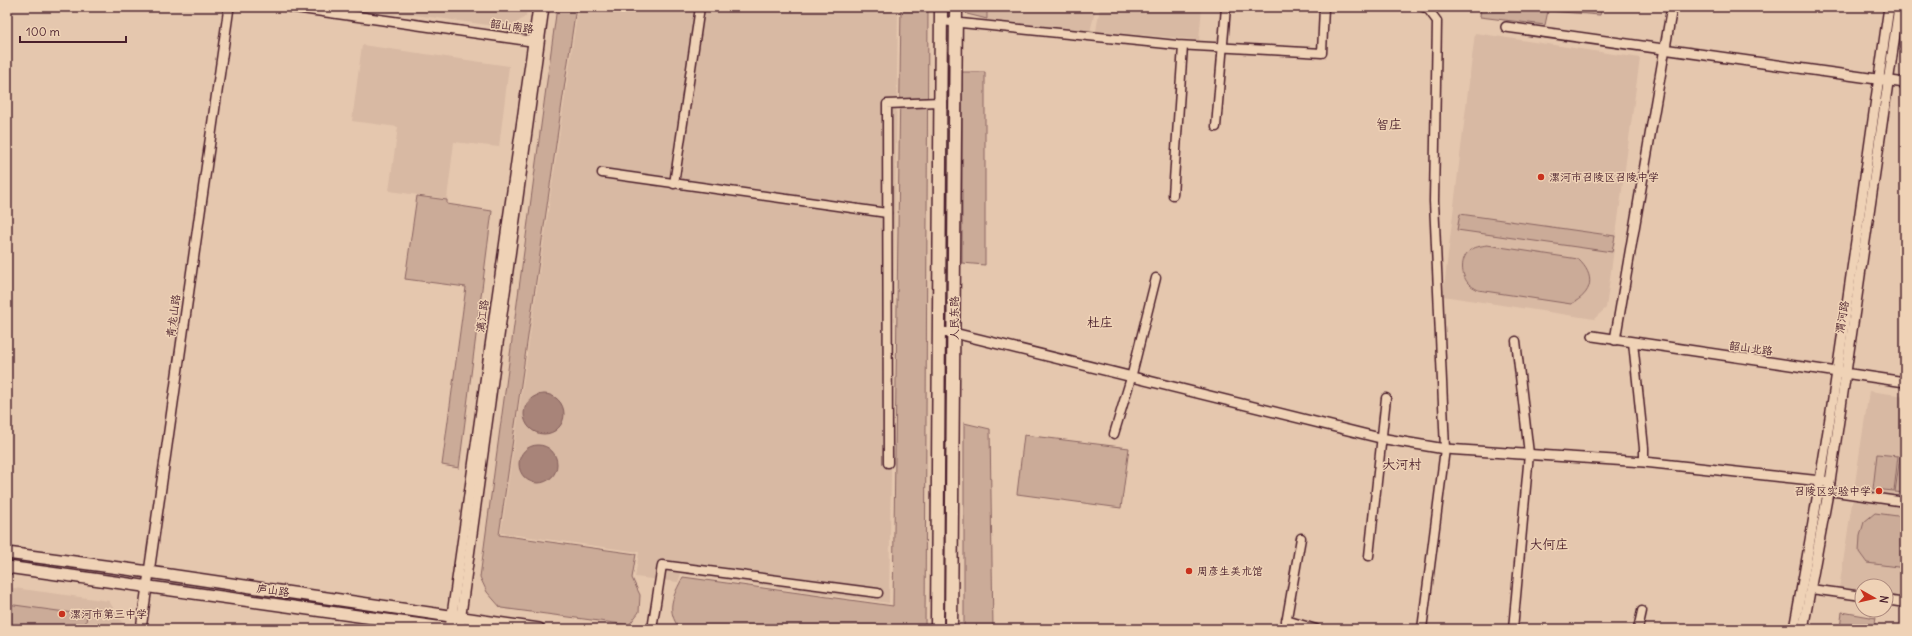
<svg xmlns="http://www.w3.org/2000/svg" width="1912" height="636" font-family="Delius,'LXGW WenKai TC',sans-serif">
	<rect width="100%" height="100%" fill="#e5c7ae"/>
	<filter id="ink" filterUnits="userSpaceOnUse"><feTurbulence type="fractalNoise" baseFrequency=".025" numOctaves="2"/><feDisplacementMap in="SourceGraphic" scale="8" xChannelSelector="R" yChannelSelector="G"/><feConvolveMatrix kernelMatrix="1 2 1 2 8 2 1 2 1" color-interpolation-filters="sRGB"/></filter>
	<g filter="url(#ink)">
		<!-- built -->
		<g fill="#d8b9a3">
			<polygon points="358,7 527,7 526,16 510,28"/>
			<polygon points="578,7 898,7 889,603 681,574 678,582 635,577 639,552 501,533"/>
			<polygon points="988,7 1096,7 1090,32 988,20"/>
			<polygon points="1100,7 1202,7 1199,40 1096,31"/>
			<polygon points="1475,33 1640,58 1606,308 1594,319 1443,296"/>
			<polygon points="362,45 509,66 499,147 454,142 447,199 389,191 398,127 352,121"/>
			<polygon points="1869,391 1905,396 1905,599 1886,596 1886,586 1862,586 1862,592 1839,589"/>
			<polygon points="7,587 109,601 126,629 7,629"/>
		</g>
		<!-- green -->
		<g fill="#cbab98" stroke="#8a6562">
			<polygon points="557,7 576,7 499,535 636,554 632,578 640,595 639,612 629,625 501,608 487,592 480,577"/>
			<path d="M901,7h27l-3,622h-245c-15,-19 -7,-33 3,-52l210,29z"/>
			<polygon points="964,7 987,7 987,19 967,14 964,11"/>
			<polygon points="1481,7 1602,7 1600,15 1548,11 1545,25 1480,17"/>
			<polygon points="962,72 985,72 985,265 962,263"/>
			<polygon points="417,196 447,200 447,204 492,211 459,468 442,465 466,287 405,279"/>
			<polygon points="1460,214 1615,236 1612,252 1457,230"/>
			<path d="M1487,245l91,14c18,17 15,34 -7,45l-93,-14c-3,-2 -8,-4 -10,-7 -7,-8 -8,-24 1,-32 5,-4 12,-5 18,-6z"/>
			<polygon points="964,423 990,429 993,629 964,629"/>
			<polygon points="1024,435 1129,448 1121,508 1017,494"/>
			<polygon points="1877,454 1898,456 1894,491 1873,489"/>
			<polygon points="1900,457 1905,457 1905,493 1895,492"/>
			<polygon points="1875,513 1905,517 1905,568 1867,563 1859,552 1860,536 1864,522"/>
			<polygon points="7,604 87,615 85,629 7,629"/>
			<polygon points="1842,612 1876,618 1874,629 1840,629"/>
		</g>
		<!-- water -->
		<g fill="#a88479" stroke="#825c5a">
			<circle cx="544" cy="414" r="20"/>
			<circle cx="538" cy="464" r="19"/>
		</g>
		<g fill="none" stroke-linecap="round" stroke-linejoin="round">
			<!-- minor casing -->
			<g stroke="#4a1f2b" stroke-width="11">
				<g id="minor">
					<polyline points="941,21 1177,45 1322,53 1324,7"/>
					<polyline points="1216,127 1226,7"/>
					<polyline points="602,173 887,213"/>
					<polyline points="674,184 700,7"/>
					<polyline points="1173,195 1183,46"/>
					<polyline points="1633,342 1644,448 1644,462"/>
					<polyline points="1114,434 1131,378 1156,278"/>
					<polyline points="888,463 887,104 940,102"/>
					<polyline points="1829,491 1905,502"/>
					<polyline points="1369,556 1386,398"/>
					<polyline points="1811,589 1862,596"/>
					<polyline points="1886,600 1905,603"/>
					<polyline points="1286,620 1316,629"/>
					<polyline points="652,629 662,565 878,593"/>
					<polyline points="1285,629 1301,538"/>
					<polyline points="1422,629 1445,449 1434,201 1437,21 1428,9 1423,7"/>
					<polyline points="1513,629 1529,454 1516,341"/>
					<polyline points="1638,629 1642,611"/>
				</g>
			</g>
			<!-- tertiary casing -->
			<g stroke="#4a1f2b" stroke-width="12">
				<g id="tertiary">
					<polyline points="291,7 538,42"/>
					<polyline points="1506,27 1905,83"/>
					<polyline points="938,332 954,333 1380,438 1445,449 1644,462 1830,482"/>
					<polyline points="1593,336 1905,382"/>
					<polyline points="1615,340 1672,7"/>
					<polyline points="141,629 229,7"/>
					<polyline points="450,629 538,7"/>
					<polyline points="459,629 544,7"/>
					<path d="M1794,629c39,-206 65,-414 95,-622"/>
					<polyline points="1803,629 1830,482 1899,7"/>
				</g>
			</g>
			<!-- secondary casing -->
			<g stroke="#4a1f2b" stroke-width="14">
				<g id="secondary">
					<polyline points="7,553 149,572 539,629"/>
					<polyline points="7,567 451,629"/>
				</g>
			</g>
			<!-- primary casing -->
			<g stroke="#4a1f2b" stroke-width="15">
				<g id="primary">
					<polyline points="937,629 941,7"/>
					<polyline points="951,629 956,7"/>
				</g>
			</g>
			<!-- minor -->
			<use href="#minor" stroke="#efd2b6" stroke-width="8"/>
			<!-- tertiary -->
			<use href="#tertiary" stroke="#efd2b6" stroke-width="9"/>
			<!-- secondary -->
			<use href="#secondary" stroke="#efd2b6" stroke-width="11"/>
			<!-- primary -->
			<use href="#primary" stroke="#efd2b6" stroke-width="12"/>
		</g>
	</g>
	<!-- markers -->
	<g fill="#c8321e" stroke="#efd2b6" stroke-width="1.5">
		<circle cx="1541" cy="177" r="4"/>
		<circle cx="1879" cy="491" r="4"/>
		<circle cx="1189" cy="571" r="4"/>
		<circle cx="62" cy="614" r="4"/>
	</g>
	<g text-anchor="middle" stroke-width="3" stroke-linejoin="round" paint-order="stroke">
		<!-- street labels -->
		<g font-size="11" fill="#4a1f2b" stroke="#efd2b6">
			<text transform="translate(512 26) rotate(8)" y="4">韶山南路</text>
			<text transform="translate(173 316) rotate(-82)" y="4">青龙山路</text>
			<text transform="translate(482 316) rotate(-82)" y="4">漓江路</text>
			<text transform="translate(1842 317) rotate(-81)" y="4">渭河路</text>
			<text transform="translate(954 318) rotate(-90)" y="4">人民东路</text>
			<text transform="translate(1751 348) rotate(8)" y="4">韶山北路</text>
			<text transform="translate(273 590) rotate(8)" y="4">庐山路</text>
		</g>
		<!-- poi labels -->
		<g font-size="11" fill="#4a1f2b" stroke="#efd2b6" text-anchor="start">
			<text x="1549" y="181">漯河市召陵区召陵中学</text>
			<text x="1871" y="495" text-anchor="end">召陵区实验中学</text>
			<text x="1197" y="575">周彦生美术馆</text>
			<text x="70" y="618">漯河市第三中学</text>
		</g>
		<!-- quarter labels -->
		<g font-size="13" fill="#4a1f2b" stroke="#efd2b6">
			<text x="1389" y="129">智庄</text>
			<text x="1100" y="327">杜庄</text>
			<text x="1402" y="469">大河村</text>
			<text x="1549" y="549">大何庄</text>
		</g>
	</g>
	<!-- margin -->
	<rect width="1912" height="636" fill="none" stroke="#efd2b6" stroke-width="24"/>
	<rect x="12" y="12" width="1888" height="612" fill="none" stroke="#4a1f2b" stroke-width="1.5" filter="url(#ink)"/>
	<!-- north arrow -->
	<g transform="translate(1874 598) rotate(98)"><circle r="19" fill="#efd2b6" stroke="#ad8a7e"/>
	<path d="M0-3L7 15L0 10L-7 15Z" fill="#c8321e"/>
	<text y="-6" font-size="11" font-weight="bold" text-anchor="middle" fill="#4a1f2b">N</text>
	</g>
	<!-- scale -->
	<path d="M20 36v6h106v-6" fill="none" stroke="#4a1f2b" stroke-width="2"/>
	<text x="26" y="36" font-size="12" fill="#4a1f2b" stroke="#efd2b6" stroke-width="3" paint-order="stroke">100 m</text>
</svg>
